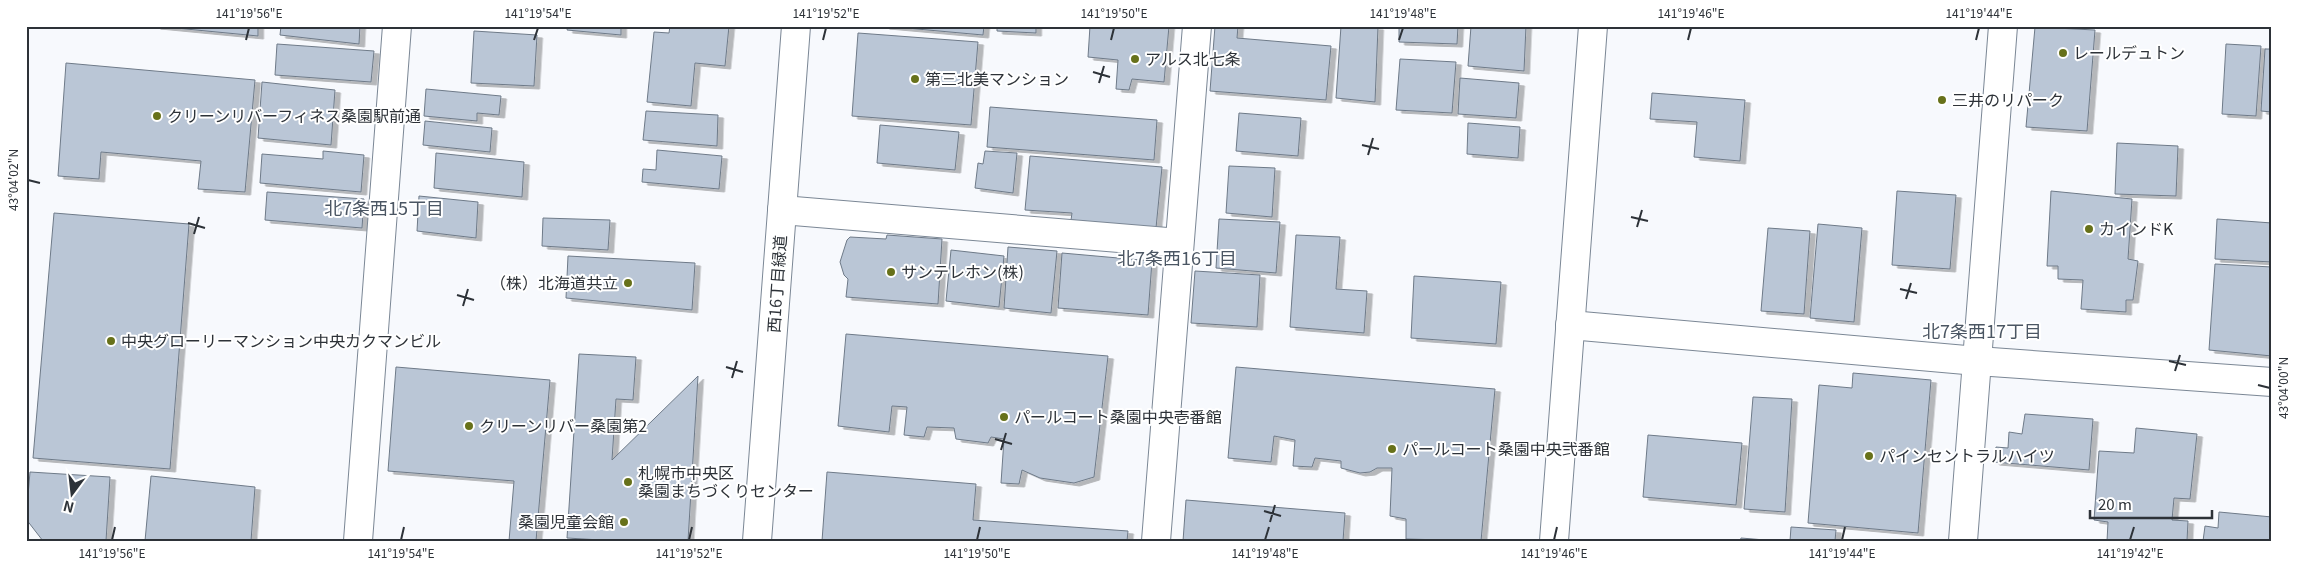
<svg xmlns="http://www.w3.org/2000/svg" width="2298" height="567" font-family="Georgia,'Noto Sans JP',serif">
	<defs>
		<filter id="shadow"><feDropShadow dx="5.5" dy="3" stdDeviation="0" flood-color="#0004"/></filter>
	</defs>
	<rect width="100%" height="100%" fill="#f7f9fd"/>
	<!-- building -->
	<g fill="#bac6d6" stroke="#6e7a88" filter="url(#shadow)">
		<polygon points="155,26 258,26 258,36"/>
		<polygon points="281,26 360,26 359,44 280,35"/>
		<polygon points="568,26 621,26 621,35 567,30"/>
		<polygon points="670,26 729,26 725,66 695,63 691,106 647,102 654,32 669,33"/>
		<polygon points="884,26 984,26 983,35"/>
		<polygon points="997,26 1036,26 1036,33 997,31"/>
		<polygon points="1090,26 1169,26 1164,82 1132,79 1129,90 1116,89 1118,60 1088,57"/>
		<polygon points="1215,26 1238,26 1237,38 1331,46 1326,100 1210,91"/>
		<polygon points="1341,26 1378,27 1375,102 1336,98"/>
		<polygon points="1399,26 1458,26 1457,44 1399,42"/>
		<polygon points="1471,26 1526,26 1524,71 1468,66"/>
		<polygon points="2035,27 2095,30 2087,131 2026,127"/>
		<polygon points="474,31 537,35 534,86 471,83"/>
		<polygon points="858,33 978,42 971,125 852,116"/>
		<polygon points="277,44 374,51 371,82 275,75"/>
		<polygon points="2226,44 2261,46 2256,116 2222,114"/>
		<polygon points="2265,49 2272,49 2272,112 2261,111"/>
		<polygon points="1400,59 1456,62 1452,113 1396,110"/>
		<polygon points="66,63 255,80 245,192 198,189 201,161 101,152 99,179 58,176"/>
		<polygon points="1460,78 1519,83 1516,118 1458,114"/>
		<polygon points="262,82 335,90 331,145 258,138"/>
		<polygon points="426,89 501,96 499,115 477,113 477,121 424,116"/>
		<polygon points="1652,93 1745,100 1740,161 1694,157 1697,122 1650,119"/>
		<polygon points="990,107 1157,120 1154,160 987,147"/>
		<polygon points="646,111 718,115 717,146 643,140"/>
		<polygon points="1239,113 1301,118 1298,156 1236,151"/>
		<polygon points="425,121 492,128 490,152 423,145"/>
		<polygon points="1468,123 1520,127 1518,158 1467,154"/>
		<polygon points="880,125 959,132 955,170 877,163"/>
		<polygon points="2117,143 2178,146 2176,196 2115,194"/>
		<polygon points="657,150 722,156 719,189 642,182 643,169 656,170"/>
		<polygon points="323,151 364,155 361,192 260,183 262,154 323,159"/>
		<polygon points="985,151 1017,153 1013,193 975,188 978,163 983,164"/>
		<polygon points="436,153 524,162 522,197 434,188"/>
		<polygon points="1030,156 1162,167 1156,228 1071,220 1072,213 1025,210"/>
		<polygon points="1229,166 1275,168 1272,217 1226,213"/>
		<polygon points="1897,191 1956,195 1950,269 1892,265"/>
		<polygon points="2051,191 2132,199 2128,259 2138,261 2133,300 2126,300 2126,312 2081,309 2083,280 2058,279 2058,266 2047,266"/>
		<polygon points="267,192 364,199 362,228 265,220"/>
		<polygon points="419,196 478,202 476,238 417,231"/>
		<polygon points="54,213 189,224 170,469 33,458"/>
		<polygon points="543,218 610,220 608,250 542,246"/>
		<polygon points="1219,219 1280,222 1276,273 1216,268"/>
		<polygon points="2217,219 2272,223 2272,262 2215,259"/>
		<polygon points="1818,224 1862,228 1854,322 1810,318"/>
		<polygon points="1768,228 1810,231 1804,314 1761,311"/>
		<polygon points="887,235 942,239 938,304 846,297 848,279 844,275 840,262 847,240 850,237 886,239"/>
		<polygon points="1296,235 1340,237 1336,289 1367,291 1364,333 1290,327"/>
		<polygon points="1008,247 1057,251 1051,313 1004,308"/>
		<polygon points="951,250 1004,256 999,307 946,301"/>
		<polygon points="1062,253 1152,261 1148,315 1058,308"/>
		<polygon points="568,256 695,263 692,310 566,298"/>
		<polygon points="2215,264 2272,267 2272,356 2209,350"/>
		<polygon points="1195,271 1260,275 1257,327 1191,323"/>
		<polygon points="1414,276 1501,282 1496,344 1411,338"/>
		<polygon points="846,334 1108,356 1094,477 1074,483 1040,478 1022,470 1019,484 1001,483 1004,439 991,437 988,443 956,439 954,428 927,427 924,437 904,435 907,407 892,406 889,432 838,426"/>
		<polygon points="579,354 636,357 633,400 616,399 612,460 698,376 688,541 617,541 567,538"/>
		<polygon points="396,367 550,380 536,541 509,541 514,481 388,471"/>
		<polygon points="1236,367 1495,389 1481,541 1406,539 1406,519 1390,516 1392,468 1377,468 1370,472 1360,473 1341,468 1341,461 1315,458 1312,467 1293,466 1295,440 1274,436 1271,462 1228,458"/>
		<polygon points="1853,373 1931,380 1918,533 1808,523 1819,385 1852,388"/>
		<polygon points="1753,397 1792,399 1785,512 1744,509"/>
		<polygon points="2025,414 2093,419 2089,470 1994,462 1996,447 2008,448 2009,432 2022,434"/>
		<polygon points="2136,428 2197,434 2190,499 2174,498 2172,520 2188,521 2187,541 2107,541 2108,522 2094,520 2099,451 2134,453"/>
		<polygon points="1648,435 1742,443 1736,505 1643,497"/>
		<polygon points="30,472 110,477 106,541 43,541 26,519"/>
		<polygon points="827,472 976,484 973,520 1128,531 1127,541 822,541"/>
		<polygon points="151,476 255,487 251,541 145,541"/>
		<polygon points="1186,500 1345,513 1343,541 1183,541"/>
		<polygon points="2219,512 2272,517 2272,541 2203,541 2205,526 2218,528"/>
		<polygon points="1791,527 1836,530 1835,541 1790,541"/>
		<polygon points="1741,538 1777,541 1740,541"/>
	</g>
	<g fill="none" stroke-linecap="round" stroke-linejoin="round">
		<!-- minor casing -->
		<g stroke="#7b8795" stroke-width="30">
			<g id="minor">
				<polyline points="782,210 1179,243"/>
				<polyline points="1570,325 1977,361 2272,382"/>
				<polyline points="358,541 397,26"/>
				<polyline points="757,541 796,26"/>
				<polyline points="1156,541 1197,26"/>
				<polyline points="1554,541 1593,26"/>
				<polyline points="1963,541 2003,26"/>
			</g>
		</g>
		<!-- minor -->
		<use href="#minor" stroke="#fff" stroke-width="28"/>
	</g>
	<!-- ticks -->
	<path fill="none" stroke="#2d3238" stroke-width="2" d="M246,40l3,-12M534,40l4,-12M823,40l3,-12M1111,40l3,-12M1399,40l4,-12M1688,40l3,-12M1976,40l3,-12M1093,72l17,5M1099,83l5,-17M1362,145l17,4M1368,155l5,-17M28,180l12,3M1631,217l17,4M188,223l17,5M1637,227l5,-17M194,234l5,-17M1900,289l17,4M457,295l17,5M1906,299l5,-16M463,306l5,-17M2169,361l17,4M726,367l17,5M2175,371l5,-16M732,378l5,-17M2258,385l12,3M995,439l17,5M1001,450l5,-17M1264,511l17,5M1270,522l5,-17M112,540l3,-13M401,540l3,-13M689,540l3,-13M977,540l3,-13M1265,540l4,-13M1554,540l3,-13M1842,540l3,-13M2130,540l4,-13"/>
	<!-- markers -->
	<g fill="#67711a" stroke="#fff" stroke-width="2">
		<circle cx="2063" cy="53" r="5"/>
		<circle cx="1135" cy="59" r="5"/>
		<circle cx="915" cy="79" r="5"/>
		<circle cx="1942" cy="100" r="5"/>
		<circle cx="157" cy="116" r="5"/>
		<circle cx="2089" cy="229" r="5"/>
		<circle cx="891" cy="272" r="5"/>
		<circle cx="628" cy="283" r="5"/>
		<circle cx="111" cy="341" r="5"/>
		<circle cx="1004" cy="417" r="5"/>
		<circle cx="469" cy="426" r="5"/>
		<circle cx="1392" cy="449" r="5"/>
		<circle cx="1869" cy="456" r="5"/>
		<circle cx="628" cy="482" r="5"/>
		<circle cx="624" cy="522" r="5"/>
	</g>
	<g text-anchor="middle" stroke-width="4" stroke-linejoin="round" paint-order="stroke">
		<!-- poi labels -->
		<g font-size="16" fill="#2d3238" stroke="#fff" text-anchor="start">
			<text x="2073" y="59">レールデュトン</text>
			<text x="1145" y="65">アルス北七条</text>
			<text x="925" y="85">第三北美マンション</text>
			<text x="1952" y="106">三井のリパーク</text>
			<text x="167" y="122">クリーンリバーフィネス桑園駅前通</text>
			<text x="2099" y="235">カインドK</text>
			<text x="901" y="278">サンテレホン(株)</text>
			<text x="618" y="289" text-anchor="end">（株）北海道共立</text>
			<text x="121" y="347">中央グローリーマンション中央カクマンビル</text>
			<text x="1014" y="423">パールコート桑園中央壱番館</text>
			<text x="479" y="432">クリーンリバー桑園第2</text>
			<text x="1402" y="455">パールコート桑園中央弐番館</text>
			<text x="1879" y="462">パインセントラルハイツ</text>
			<text x="638" y="479">札幌市中央区<tspan x="638" dy="18">桑園まちづくりセンター</tspan></text>
			<text x="614" y="528" text-anchor="end">桑園児童会館</text>
		</g>
		<!-- street labels -->
		<g font-size="16" fill="#2d3238" stroke="#fff">
			<text transform="translate(777 284) rotate(-86)" y="6">西16丁目緑道</text>
		</g>
		<!-- neighbourhood labels -->
		<g font-size="18" fill="#4b5663" stroke="#fff">
			<text x="384" y="215">北7条西15丁目</text>
			<text x="1177" y="265">北7条西16丁目</text>
			<text x="1982" y="338">北7条西17丁目</text>
		</g>
	</g>
	<!-- border -->
	<rect width="2298" height="567" fill="none" stroke="#ffffff" stroke-width="55"/>
	<!-- north arrow -->
	<g transform="translate(72 494) rotate(195)" stroke="#ffffff" stroke-width="4" paint-order="stroke">
	<path d="M0-4L9 19L0 12L-9 19Z" fill="#2d3238"/>
	<text y="-8" font-size="14" font-weight="bold" text-anchor="middle" fill="#2d3238">N</text>
	</g>
	<!-- scale -->
	<path d="M2090 510v8h122v-8" fill="none" stroke="#2d3238" stroke-width="2.5"/>
	<text x="2098" y="510" font-size="15" fill="#2d3238" stroke="#ffffff" stroke-width="4" paint-order="stroke">20 m</text>
	<rect x="28" y="28" width="2242" height="512" fill="none" stroke="#2d3238" stroke-width="2"/>
	<g font-size="12" text-anchor="middle" fill="#2d3238">
		<text x="249" y="18">141°19'56"E</text>
		<text x="538" y="18">141°19'54"E</text>
		<text x="826" y="18">141°19'52"E</text>
		<text x="1114" y="18">141°19'50"E</text>
		<text x="1403" y="18">141°19'48"E</text>
		<text x="1691" y="18">141°19'46"E</text>
		<text x="1979" y="18">141°19'44"E</text>
		<text transform="translate(14 180) rotate(-90)" y="4">43°04'02"N</text>
		<text transform="translate(2284 388) rotate(-90)" y="4">43°04'00"N</text>
		<text x="112" y="558">141°19'56"E</text>
		<text x="401" y="558">141°19'54"E</text>
		<text x="689" y="558">141°19'52"E</text>
		<text x="977" y="558">141°19'50"E</text>
		<text x="1265" y="558">141°19'48"E</text>
		<text x="1554" y="558">141°19'46"E</text>
		<text x="1842" y="558">141°19'44"E</text>
		<text x="2130" y="558">141°19'42"E</text>
	</g>
</svg>
